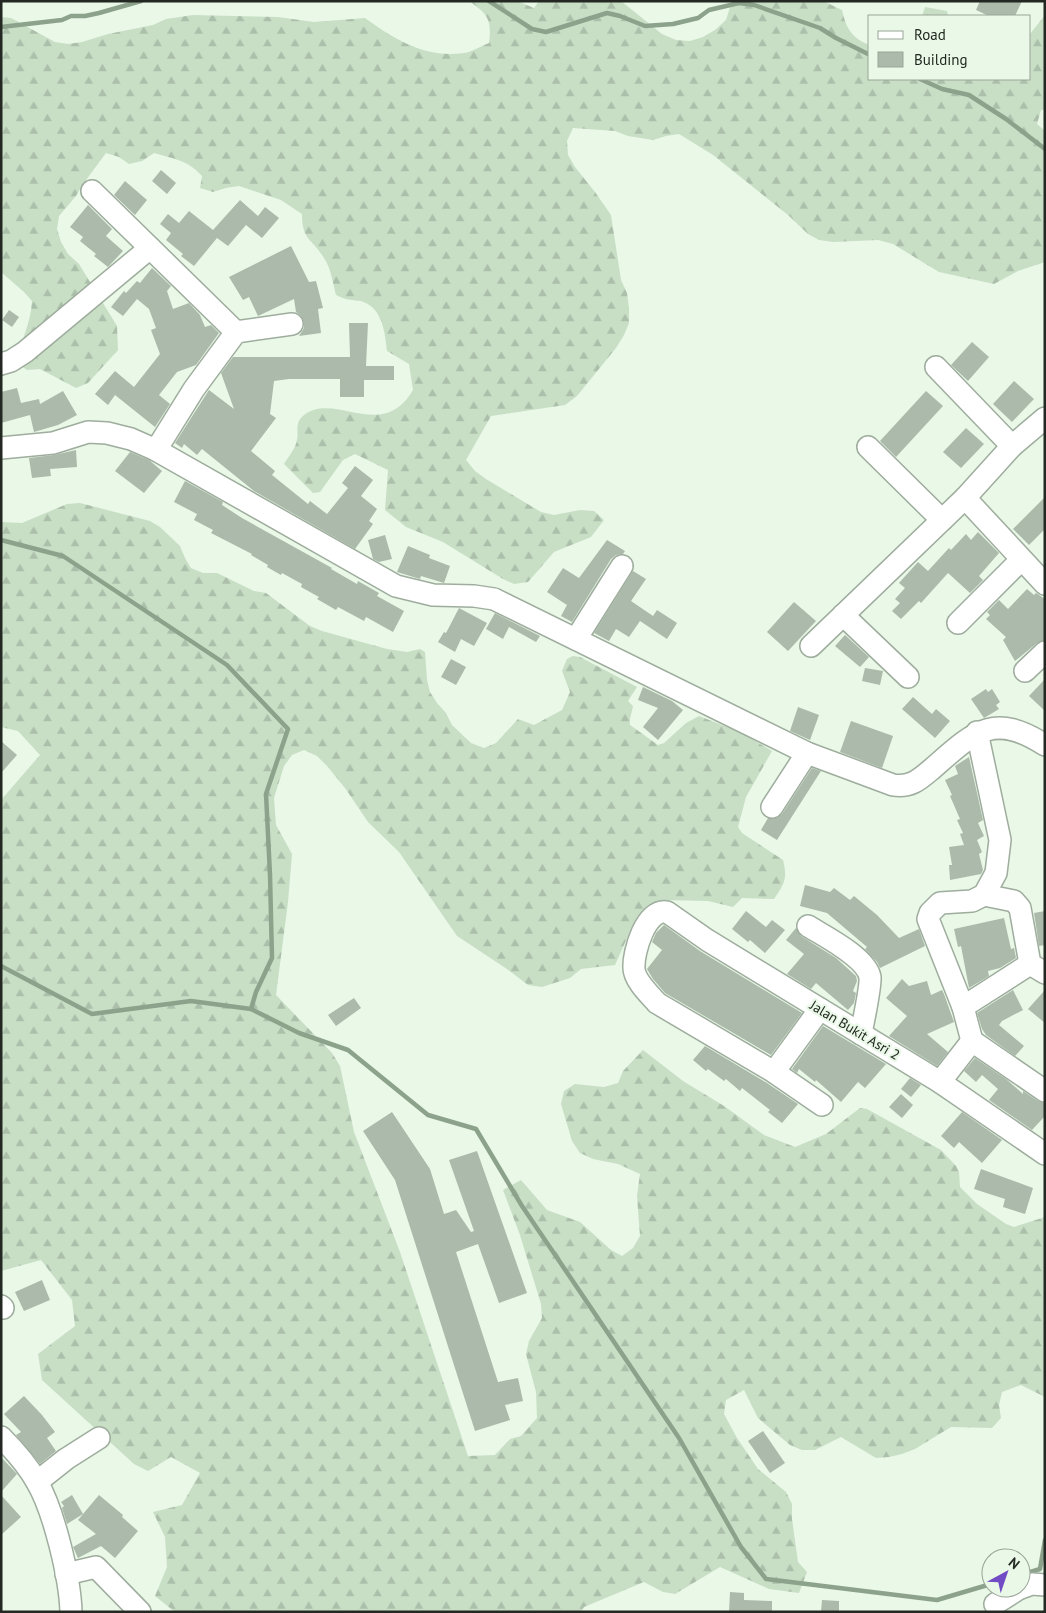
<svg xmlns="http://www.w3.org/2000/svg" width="1046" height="1613" font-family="'PT Sans',sans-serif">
	<defs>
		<pattern id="forest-firs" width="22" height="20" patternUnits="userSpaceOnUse" patternTransform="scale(1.25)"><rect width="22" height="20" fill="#c8dfc6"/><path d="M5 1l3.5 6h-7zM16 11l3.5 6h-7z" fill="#acbfaa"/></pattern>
	</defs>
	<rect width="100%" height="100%" fill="#e9f8e7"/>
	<!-- forest -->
	<g fill="url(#forest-firs)">
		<path d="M469,1h48l17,7 5,-7h82l41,33 14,6 14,1 13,-4 12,-7 11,-10 6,-19h91l19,9c4,18 10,29 28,35v34h160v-45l15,-19v95h-4l-4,14 8,7v131l-27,9 -24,13 -55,-12 -46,-28 -15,-4 -45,2 -14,-2 -11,-6 -20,-19 -75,-60 -34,-21 -13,2 -13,4 -25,-4 -13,-5 -42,-3 -6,13 1,14 7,12 20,25 16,23 10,65 6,13 2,15v15l-5,12 -8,13 -39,48 -12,9 -74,11 -25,44 9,11 11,8 55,33 13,3 26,-5 14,1 10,9 -13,17 -37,15 -26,30 -14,2 -11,-5 -60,-37 -37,-15 -21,-17 3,-40 -33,-16 -12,6 -23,32 -7,1 -29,-29c4,-7 12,-16 13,-24 2,-9 -3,-17 7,-25 31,-24 78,28 109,-25l-4,-26 -22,-13c-2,-18 -4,-41 -23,-49 -4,-2 -8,-1 -12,-2 -6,0 -11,-3 -16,-5 -3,-11 -5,-27 -12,-37 -12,-20 -22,-17 -22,-44l-21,-14 -42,-14 -13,2 -13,4 -13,-4 2,-12c-14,-16 -28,-17 -48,-23l-12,8 -13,3 -10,-7 -13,-4 -23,31 -7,12 -17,20 -2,13 4,13 7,12 11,10 38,62 1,24 -30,33 -12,5 -36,-19 -13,1 -10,-7c3,-22 14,-39 15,-62l-8,-9 -23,-20v-255l10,1 44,24 13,2 14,-2 26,-8 45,-9 13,-6 27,-4 85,2 36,5 51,-4c29,21 61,41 99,35 8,-1 17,-7 25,-10 3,-23 -1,-29 -20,-42z"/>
		<polygon points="925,7 947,11 948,16 922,16"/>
		<path d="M80,503l70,18 10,6 20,19 5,12 6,10 12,5h14l37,18 12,2 44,33 12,5 65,18 20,3 13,-3 5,3 2,28 3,12 7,11 9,10 6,12 19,18 13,5 12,-5 22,-24 16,6 28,-15 8,-18 -8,-21 5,-12 6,-3 7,1 57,30 -9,14 5,5c-1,7 -4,12 -3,19l28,20 6,-2 22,-20 13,-7 41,16 32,19 -26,46 -8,30 4,6 41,27c5,19 1,24 -9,39l-32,-1 -9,9 -25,-6 -45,-1 -17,9 -13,16 -18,40 -34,4 -11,9 -28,9 -14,-2 -21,-16 -50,-33 -58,-84 -31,-30 -23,-34 -18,-22 -10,-10 -13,-6 -12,5 -8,11 -10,32 2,27 16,29 -4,48 -12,93 56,58 8,13 14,66 46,120 68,204 27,-1 15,-16 11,-3 16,-18 -1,-26 -10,-38 3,-13 13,-23 -1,-14 -21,-69 -17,-45 18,-10 26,30 33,12 31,28 11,6 11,-8 7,-12 -3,-40 3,-22 -22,-10 -25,-5 -13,-6 -8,-12 -11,-37 3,-13 11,-7 29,3 14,-4 5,-12 20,-21 40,31 41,25 40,29 31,12 31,-13 34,-26 7,1 74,41 15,16 3,6 1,15 17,17 29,20 8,3 31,-10v180l-24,-12 -19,7 -3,13 2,13 -9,10 -41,-1 -36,22 -13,5 -13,3 -13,1 -35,-21 -26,13h-13l-12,-5 -32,-27 -14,-28 -18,10 -2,14 13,24 21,31 28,23 6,12v15l6,43 9,10 -8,21 -30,-4 -49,-22 -45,27 -12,-2 -19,-10 -60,25 -3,5h-406l-20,-16 12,-29 -2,-30 -12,-25 29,-7 18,-32 -29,-16 -23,14 -14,-7 -92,-84 -4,-26 37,-28 -3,-26 -31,-40 -40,11v-471l39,-45 -22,-24 -17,-4v-205l21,1 45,-19z"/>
	</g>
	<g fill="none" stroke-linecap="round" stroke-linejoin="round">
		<!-- stream -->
		<g stroke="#8ca28b" stroke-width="4.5">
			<polyline points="489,1 532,29 546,32 607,13 620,16 645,26 673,24 698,18 709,10 739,3 754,5 820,28 836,38 870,55"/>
			<polyline points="1,27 62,20 71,16 85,16 99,13 141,1"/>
			<polyline points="920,79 942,89 969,95 1006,119 1045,149"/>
			<polyline points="1,540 63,556 227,665 288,729 266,794 270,875 272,958 256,992 251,1009"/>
			<polyline points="1,966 92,1014 191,1001 251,1009 299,1033 348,1050 428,1115 476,1129 522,1206 679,1438 741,1547 766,1579 937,1600 991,1584"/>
			<polyline points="1021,1575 1040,1569 1045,1540"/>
		</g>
	</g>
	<!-- building -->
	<g fill="#abbaaa">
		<polygon points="980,1 1022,1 1015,16 989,16 976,10"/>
		<polygon points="161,170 176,183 167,194 152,181"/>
		<polygon points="125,181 147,200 135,215 114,195"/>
		<polygon points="240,200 258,216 265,207 279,218 262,238 246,225 228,246 217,238 194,266 181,256 183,254 166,240 171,233 160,224 168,214 179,223 189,211 213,230"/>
		<polygon points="88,205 112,229 106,236 123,251 108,267 94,256 96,254 80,241 83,237 70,227"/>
		<polygon points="291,246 309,282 316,281 323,308 318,309 321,333 299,336 304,328 304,323 301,316 296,312 294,299 258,316 249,297 243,300 229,277"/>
		<polygon points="152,268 171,286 167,291 173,309 189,303 200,315 205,327 211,325 219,333 196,365 177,372 159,395 170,404 155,427 115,395 108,405 95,394 115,371 134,387 160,354 151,330 156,328 149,309 137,299 123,316 111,307 124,291 126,293 137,281 140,283"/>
		<polygon points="9,310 19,317 12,327 2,320"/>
		<polygon points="349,323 368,323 366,366 394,366 394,380 364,380 364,397 340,397 340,379 289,379 274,381 270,414 276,418 251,451 275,471 272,475 308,504 310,501 327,514 348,488 342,483 355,466 373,480 361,496 377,509 369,521 373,524 355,549 254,491 202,449 197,455 184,444 182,448 175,443 209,390 234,409 221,373 233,357 350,357"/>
		<polygon points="972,342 989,357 968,381 951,365"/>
		<polygon points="1014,381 1034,399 1012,422 993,404"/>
		<polygon points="17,388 21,403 39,399 40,404 63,391 77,415 58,425 34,432 30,415 1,423 1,392"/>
		<polygon points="926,391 943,406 896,457 880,441"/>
		<polygon points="966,428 984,444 961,468 943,452"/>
		<polygon points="76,450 77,467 50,469 51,476 32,478 29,458 54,455"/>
		<polygon points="130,452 149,460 162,471 144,493 115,471"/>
		<polygon points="185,481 223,502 222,505 242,518 332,568 331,569 357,584 358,581 379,593 377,596 404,611 393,632 366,617 364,621 338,607 336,610 317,599 319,597 301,587 302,584 282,573 281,575 267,567 268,565 251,555 252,554 211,533 213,530 194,520 197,514 174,502"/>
		<polygon points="1045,497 1045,529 1029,545 1013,529"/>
		<polygon points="978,532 999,553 979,576 983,580 970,593 948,573 921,603 919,601 901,619 892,611 900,603 895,599 905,588 899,583 918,562 928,571 949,548 951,550 966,534 971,540"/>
		<polygon points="385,535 392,559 379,562 373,559 368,540"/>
		<polygon points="607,540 625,551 623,554 616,555 611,559 572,622 561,616 567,605 547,592 563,568 579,578"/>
		<polygon points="408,546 430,555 429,558 450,566 444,583 421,576 420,579 397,572"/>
		<polygon points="633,571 646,579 631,601 653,616 657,610 677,623 667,639 640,621 629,637 616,629 609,641 594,633"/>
		<polygon points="1027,589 1034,595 1036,593 1045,599 1045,640 1037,643 1015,661 1003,640 1006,637 986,619 990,615 987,612 999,600 1008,609"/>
		<polygon points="794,602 816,621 788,651 767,632"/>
		<polygon points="459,608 487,623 474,646 461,639 455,652 438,642 444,632 446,633"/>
		<polygon points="495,613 540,636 536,642 509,627 503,639 486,629"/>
		<polygon points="845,635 869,657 860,667 835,646"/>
		<polygon points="451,659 466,667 456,685 441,677"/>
		<polygon points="865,668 883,671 880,685 862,681"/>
		<polygon points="1045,679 1045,711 1029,696"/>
		<polygon points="643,687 672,701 683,710 658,740 643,727 658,708 638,700"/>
		<polygon points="986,689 988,692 992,689 1000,702 996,705 999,709 984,718 971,699"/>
		<polygon points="913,697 932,714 936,709 950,721 935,738 902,709"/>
		<polygon points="798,707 819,715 810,740 790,731"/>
		<polygon points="851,721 893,736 882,768 840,752"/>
		<polygon points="1,741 17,755 1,773"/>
		<polygon points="969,757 983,820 978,823 984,836 977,840 982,852 979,854 983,870 981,874 950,880 949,865 952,865 949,847 964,845 960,834 963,833 957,820 960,819 950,796 952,795 945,780 958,774 955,766"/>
		<polygon points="812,768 821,771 777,840 761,830 768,818 777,818 782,814"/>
		<polygon points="805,885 830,892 834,888 850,900 854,896 877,915 899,938 919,929 925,946 880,968 877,962 865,949 867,947 827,913 800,906"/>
		<polygon points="746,911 766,927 772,920 785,930 765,953 750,940 748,942 732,929"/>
		<polygon points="1045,911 1045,945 1039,946 1034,913"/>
		<polygon points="1004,918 1011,949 1014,948 1016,958 1000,968 988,971 989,976 969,988 961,946 958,947 954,929"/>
		<polygon points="664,925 700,951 802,1013 771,1055 665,993 653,979 647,969 662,950 652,942 656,933"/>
		<polygon points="796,928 801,936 836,958 856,976 857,981 853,991 856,993 854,1003 848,1010 816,983 811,989 787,974 804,954 786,940"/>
		<polygon points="902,979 909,986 927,981 931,995 942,990 944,994 954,1022 927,1034 948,1052 937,1066 889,1036 907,1016 886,998"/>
		<polygon points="1013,990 1023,1010 1002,1021 999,1025 1024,1046 1015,1056 986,1035 982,1029 977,1013"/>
		<polygon points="1045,990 1045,1023 1028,1009"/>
		<polygon points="354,998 361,1008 336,1026 328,1015"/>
		<polygon points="823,1026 886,1064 865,1088 858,1082 841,1102 816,1080 815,1082 799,1069 797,1073 792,1069"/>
		<polygon points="705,1046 767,1083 798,1104 782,1123 768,1112 770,1110 742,1088 740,1091 726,1079 724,1081 708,1069 706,1071 693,1060"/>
		<polygon points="975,1058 1006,1079 1023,1094 1023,1091 1038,1101 1045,1103 1045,1116 1032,1130 989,1100 998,1089 982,1075 976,1082 964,1071"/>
		<polygon points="910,1078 921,1085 911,1097 901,1089"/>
		<polygon points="901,1094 913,1105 902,1118 889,1107"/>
		<polygon points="392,1112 430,1169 444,1214 456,1210 471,1232 474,1231 449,1160 477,1151 527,1293 499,1303 478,1244 456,1252 498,1382 518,1378 523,1401 505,1405 510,1420 475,1431 395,1180 363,1131"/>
		<polygon points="962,1112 1002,1140 982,1163 959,1142 954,1148 941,1136"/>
		<polygon points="981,1169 1033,1188 1025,1214 1003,1207 1005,1199 974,1189"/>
		<polygon points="42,1280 50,1300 24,1311 15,1292"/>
		<polygon points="24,1396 42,1415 55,1432 47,1438 56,1451 40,1464 16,1435 21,1432 4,1414"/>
		<polygon points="763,1431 785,1463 770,1473 748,1441"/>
		<polygon points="1,1457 17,1474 1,1492"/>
		<polygon points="1,1495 21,1517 1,1535"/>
		<polygon points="72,1495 83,1514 99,1495 123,1515 122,1517 138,1531 115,1558 101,1546 78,1558 73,1547 96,1534 78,1520 83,1514 67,1524 62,1508 64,1506 61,1502"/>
		<polygon points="730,1592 744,1593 744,1600 772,1601 772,1612 729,1612"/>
		<polygon points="822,1600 839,1601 839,1612 821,1612"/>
	</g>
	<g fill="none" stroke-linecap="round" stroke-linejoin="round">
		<!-- minor casing -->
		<g stroke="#9ead9d" stroke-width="24">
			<g id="minor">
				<polyline points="92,191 236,332"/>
				<polyline points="1,364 11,361 25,352 150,248"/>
				<polyline points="936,367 1012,446"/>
				<polyline points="868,447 942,520"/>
				<path d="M1,448l52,-5 35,-11 19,1 24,6 25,11 240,136 37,9 41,1 20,3 313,154 86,32c18,3 27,-6 40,-17 40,-35 60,-57 112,-23"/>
				<polyline points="156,450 194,389 236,332 292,324"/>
				<polyline points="965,498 1045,584"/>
				<polyline points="843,615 908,677"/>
				<polyline points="958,623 1021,560"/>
				<polyline points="576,639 622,566"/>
				<polyline points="811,646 965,498 1012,446 1045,418"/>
				<polyline points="1025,671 1045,652"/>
				<polyline points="772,807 807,753"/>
				<polyline points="984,895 1014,901 1020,908 1030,964 1045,973"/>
				<path d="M808,926c16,10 58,31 62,51 1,10 -7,45 -9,57"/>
				<polyline points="963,1007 1030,964"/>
				<polyline points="972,1041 1045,1091"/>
				<polyline points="774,1072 820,1009"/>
				<polyline points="940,1082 972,1041 963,1007 928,919 930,913 940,903 972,901 984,895 996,873 1000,840 977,732"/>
				<path d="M822,1105l-48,-33 -117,-69c-7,-8 -23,-23 -23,-35 -1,-16 12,-60 33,-56l40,28 233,142 105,72"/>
				<polyline points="1,1306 3,1308"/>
				<path d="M1,1437c13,13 27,29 36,45 17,29 33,96 34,130"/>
				<polyline points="37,1482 66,1459 99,1438"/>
				<polyline points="66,1574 96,1567 140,1612"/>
				<polyline points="1021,1588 1032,1584 1045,1585"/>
				<polyline points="995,1604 1020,1588"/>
			</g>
		</g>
		<!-- minor -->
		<use href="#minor" stroke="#fff" stroke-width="21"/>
	</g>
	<g text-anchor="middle" stroke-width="4.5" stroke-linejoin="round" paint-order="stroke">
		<!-- street labels -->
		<g font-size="14" fill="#232922" stroke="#e9f8e7">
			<text transform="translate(855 1030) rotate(31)" y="5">Jalan Bukit Asri 2</text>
		</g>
	</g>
	<!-- border -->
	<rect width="1046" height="1613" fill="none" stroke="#232922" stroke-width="5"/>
	<!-- legend -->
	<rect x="868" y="15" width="162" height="65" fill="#e9f8e7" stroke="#9aa598"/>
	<rect x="878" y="31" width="25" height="8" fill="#ffffff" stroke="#9aa598"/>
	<text x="914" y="40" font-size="15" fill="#232922">Road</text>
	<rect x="878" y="52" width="25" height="15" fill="#abbaaa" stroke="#9aa598"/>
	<text x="914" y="65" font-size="15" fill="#232922">Building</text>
	<!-- north arrow -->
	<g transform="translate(1006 1573) rotate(40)"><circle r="24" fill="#e9f8e7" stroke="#9aa598"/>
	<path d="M0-4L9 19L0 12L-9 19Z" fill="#714cc5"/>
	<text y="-8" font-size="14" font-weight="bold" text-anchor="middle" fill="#232922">N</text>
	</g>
</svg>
